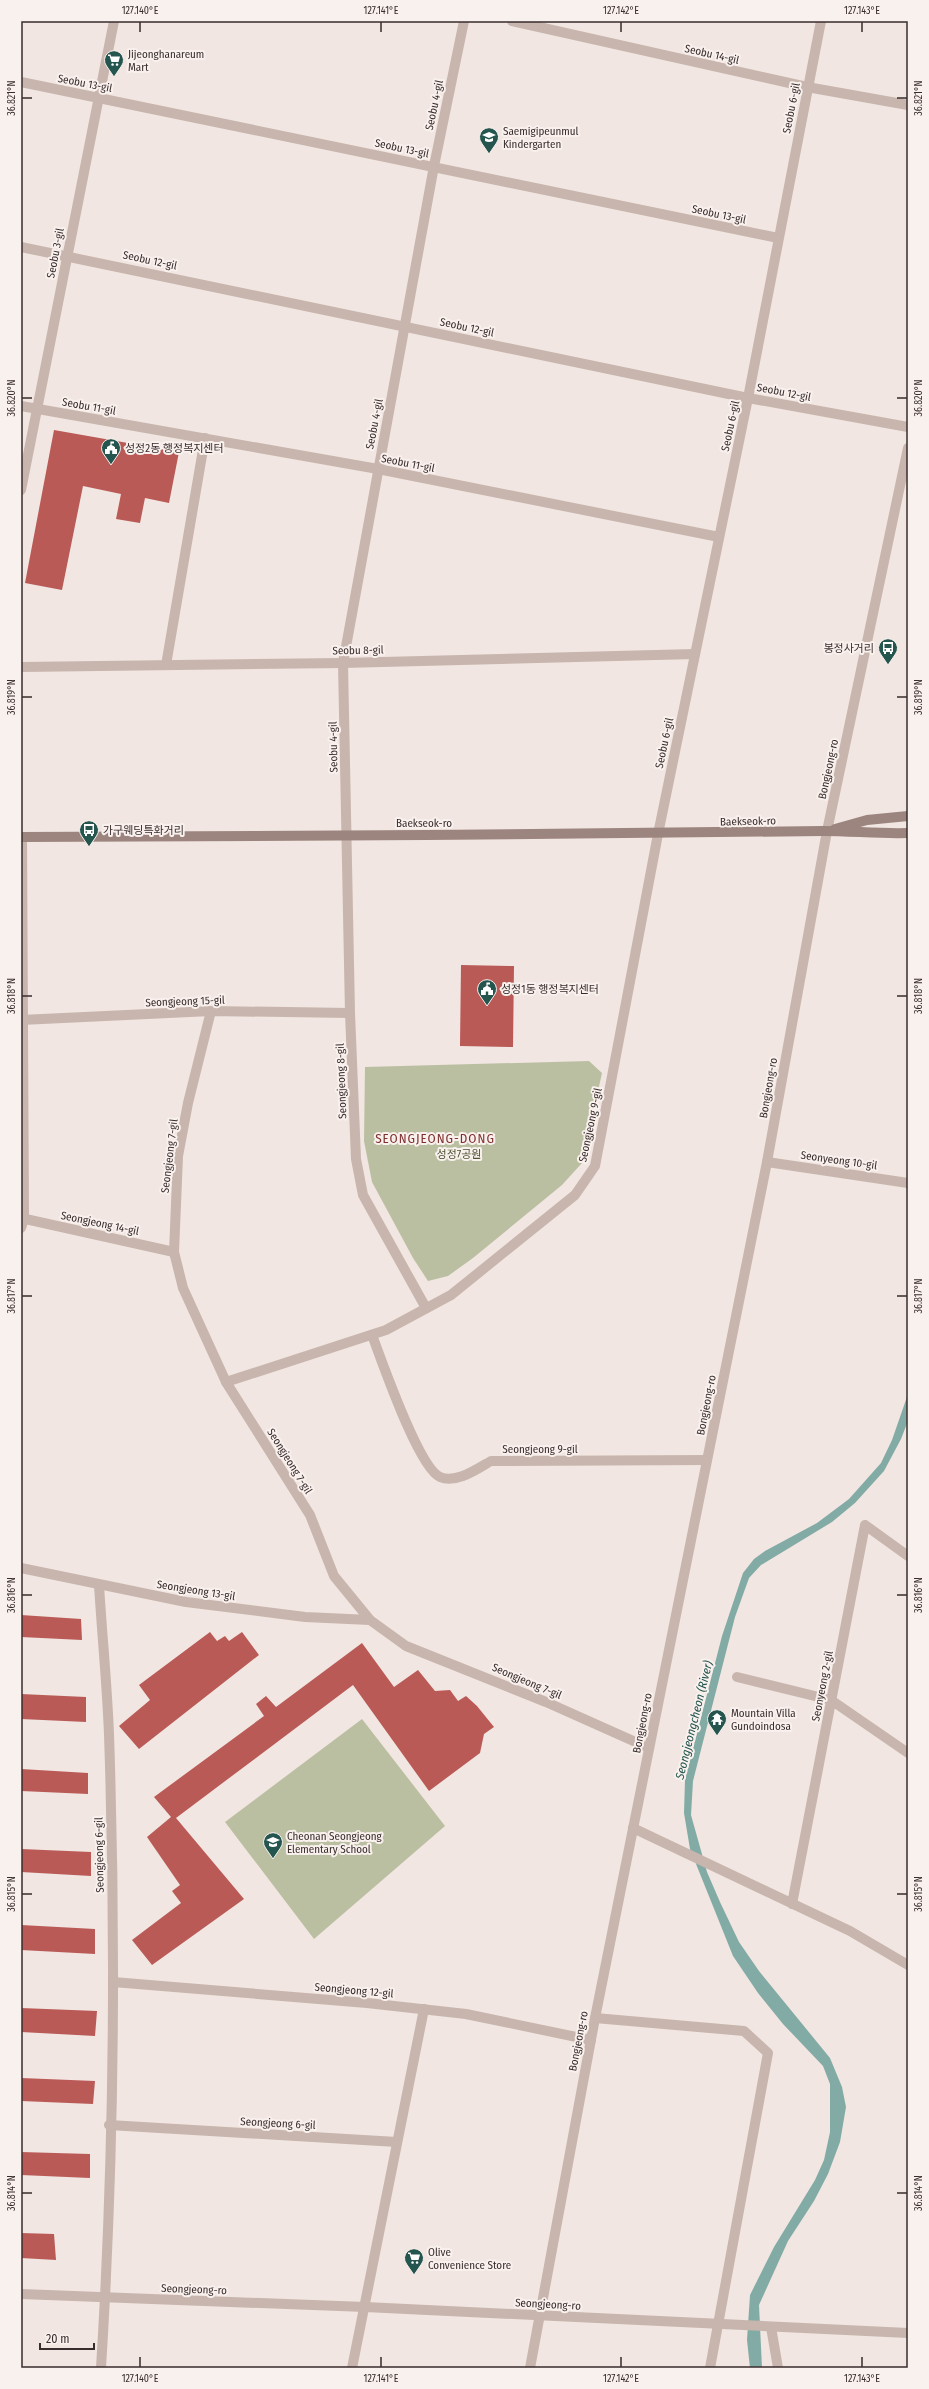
<svg xmlns="http://www.w3.org/2000/svg" width="929" height="2389" font-family="'Fira Sans Condensed','Noto Sans KR',sans-serif">
	<rect width="100%" height="100%" fill="#f1e6e1"/>
	<!-- green -->
	<g fill="#bbbfa2">
		<polygon points="589,1061 602,1073 582,1163 562,1185 473,1258 448,1276 428,1281 413,1258 372,1182 364,1141 365,1067"/>
		<polygon points="362,1719 445,1826 314,1939 225,1822"/>
	</g>
	<!-- water -->
	<polygon fill="#83aba5" points="908,1394 908,1421 901,1439 884,1471 855,1503 832,1522 761,1565 749,1578 735,1617 693,1781 691,1815 707,1872 720,1902 739,1942 759,1971 830,2058 842,2087 846,2107 840,2142 828,2174 814,2201 788,2241 759,2305 762,2368 750,2368 747,2340 750,2295 774,2247 815,2180 824,2160 830,2132 830,2084 823,2066 783,2024 758,1993 733,1956 690,1849 684,1813 685,1780 722,1636 743,1573 754,1559 765,1551 817,1523 849,1499 881,1463 892,1440"/>
	<!-- building -->
	<g fill="#ba5a57">
		<polygon points="54,430 179,452 169,503 145,498 140,523 116,519 121,494 83,486 62,590 25,583"/>
		<polygon points="461,965 514,966 513,1047 460,1046"/>
		<polygon points="21,1615 81,1619 82,1640 21,1637"/>
		<polygon points="210,1632 217,1641 225,1636 229,1641 242,1632 259,1655 139,1749 119,1726 150,1700 139,1685"/>
		<polygon points="362,1643 394,1687 418,1670 435,1691 450,1690 458,1701 466,1696 477,1706 494,1727 484,1734 480,1753 429,1791 353,1685 176,1818 244,1899 152,1965 132,1940 181,1903 172,1891 180,1885 147,1837 171,1817 154,1797 264,1716 256,1704 266,1696 276,1707"/>
		<polygon points="21,1694 86,1697 86,1722 21,1719"/>
		<polygon points="21,1769 88,1773 88,1794 21,1791"/>
		<polygon points="21,1849 91,1852 91,1876 21,1872"/>
		<polygon points="21,1925 95,1929 95,1954 21,1950"/>
		<polygon points="21,2008 97,2011 95,2036 21,2032"/>
		<polygon points="21,2078 95,2081 93,2104 21,2101"/>
		<polygon points="21,2152 90,2154 90,2178 21,2175"/>
		<polygon points="21,2233 54,2234 56,2260 21,2258"/>
	</g>
	<g fill="none" stroke-linecap="round" stroke-linejoin="round">
		<!-- minor -->
		<g stroke="#c8b5ae" stroke-width="10">
			<polyline points="512,21 807,87 908,105"/>
			<polyline points="21,82 778,238"/>
			<polyline points="21,247 748,398 908,427"/>
			<polyline points="21,406 378,469 719,537"/>
			<polyline points="21,490 114,21"/>
			<polyline points="166,665 205,438"/>
			<polyline points="21,667 343,663 695,654"/>
			<polyline points="211,1011 188,1103 178,1156 174,1252 183,1288 226,1382 310,1515 334,1576 370,1620 406,1646 546,1702 649,1748"/>
			<polyline points="21,1020 211,1011 350,1013"/>
			<polyline points="767,1162 908,1183"/>
			<polyline points="21,1218 174,1252"/>
			<polyline points="21,1228 24,1219 22,837"/>
			<polyline points="426,1308 363,1195 356,1159 350,1013 343,663 434,166 464,21"/>
			<path d="M372,1335c10,26 46,132 68,142 16,7 37,-8 51,-16l216,-1"/>
			<polyline points="226,1382 386,1330 451,1295 575,1195 595,1166 658,834 748,398 821,21"/>
			<polyline points="21,1568 186,1602 305,1617 370,1620"/>
			<path d="M99,1585c3,49 8,99 10,149 7,209 5,425 -8,634"/>
			<polyline points="737,1677 831,1700 908,1753"/>
			<polyline points="633,1828 850,1931 908,1965"/>
			<polyline points="792,1904 865,1525 908,1556"/>
			<polyline points="113,1982 367,2003 466,2014 591,2040"/>
			<polyline points="595,2018 744,2031 768,2053 710,2368"/>
			<polyline points="109,2125 397,2142"/>
			<polyline points="771,2327 778,2368"/>
			<polyline points="352,2368 424,2009"/>
		</g>
		<!-- tertiary -->
		<g stroke="#c8b5ae" stroke-width="10">
			<polyline points="21,2294 365,2307 908,2333"/>
			<polyline points="530,2368 595,2018 767,1162 827,831 908,448"/>
		</g>
		<!-- secondary -->
		<g stroke="#9c847f" stroke-width="10">
			<polyline points="835,829 867,820 908,816"/>
			<path d="M21,837c267,-1 535,-2 802,-6 29,0 57,3 85,2"/>
		</g>
	</g>
	<!-- ticks -->
	<path fill="none" stroke="#382d2c" stroke-width="1.5" d="M140,22v10M381,22v10M621,22v10M862,22v10M22,98h10M897,98h10M22,398h10M897,398h10M22,697h10M897,697h10M22,996h10M897,996h10M22,1296h10M897,1296h10M22,1595h10M897,1595h10M22,1894h10M897,1894h10M22,2193h10M897,2193h10M140,2357v10M381,2357v10M621,2357v10M862,2357v10"/>
	<!-- icons -->
	<defs>
		<g id="supermarket-pin" transform="scale(1)"><path d="M0 17L-7.5 6A9.5 9.5 0 1 1 7.5 6Z" fill="#25554f" stroke="#f9f1ee"/><path d="M-6-5.5h2.5l.6 2H6L4.5 2H-2.5L-4.4-4H-6ZM-1.5 3.2a1.3 1.3 0 1 0 .1 0ZM3 3.2a1.3 1.3 0 1 0 .1 0Z" fill="#fff"/></g>
		<g id="school-pin" transform="scale(1)"><path d="M0 17L-7.5 6A9.5 9.5 0 1 1 7.5 6Z" fill="#25554f" stroke="#f9f1ee"/><path d="M0-5L7-2L0 1L-7-2ZM-4 1L0 2.5L4 1V4Q0 6-4 4Z" fill="#fff"/></g>
		<g id="civic-pin" transform="scale(1)"><path d="M0 17L-7.5 6A9.5 9.5 0 1 1 7.5 6Z" fill="#25554f" stroke="#f9f1ee"/><path d="M-.6-6.5H3V-4.5H.6V-3L4-1V1h2V6H-6V1h2V-1L-.6-3ZM-1.2 2.5V6h2.4V2.5Z" fill="#fff"/></g>
		<g id="bus-pin" transform="scale(1)"><path d="M0 17L-7.5 6A9.5 9.5 0 1 1 7.5 6Z" fill="#25554f" stroke="#f9f1ee"/><path d="M-5-6H5V4H4V6H2V4H-2V6H-4V4H-5ZM-3.5-4V0h7V-4ZM-3.5 1.2v1.5H-2V1.2ZM2 1.2v1.5H3.5V1.2Z" fill="#fff"/></g>
		<g id="temple-pin" transform="scale(1)"><path d="M0 17L-7.5 6A9.5 9.5 0 1 1 7.5 6Z" fill="#25554f" stroke="#f9f1ee"/><path d="M0-6L5-2H3V0L6.5 2.5H4V6H1.5V3h-3V6H-4V2.5H-6.5L-3 0V-2H-5Z" fill="#fff"/></g>
	</defs>
	<g fill-rule="evenodd">
		<use href="#supermarket-pin" x="114" y="60"/>
		<use href="#school-pin" x="489" y="137"/>
		<use href="#civic-pin" x="111" y="448"/>
		<use href="#bus-pin" x="888" y="648"/>
		<use href="#bus-pin" x="89" y="830"/>
		<use href="#civic-pin" x="487" y="989"/>
		<use href="#temple-pin" x="717" y="1719"/>
		<use href="#school-pin" x="273" y="1842"/>
		<use href="#supermarket-pin" x="414" y="2258"/>
	</g>
	<g text-anchor="middle" stroke-width="4" stroke-linejoin="round" paint-order="stroke">
		<!-- poi labels -->
		<g font-size="11" fill="#382d2c" stroke="#f9f1ee" text-anchor="start">
			<text x="128" y="58">Jijeonghanareum<tspan x="128" dy="13">Mart</tspan></text>
			<text x="503" y="135">Saemigipeunmul<tspan x="503" dy="13">Kindergarten</tspan></text>
			<text x="125" y="452">성정2동 행정복지센터</text>
			<text x="874" y="652" text-anchor="end">봉정사거리</text>
			<text x="103" y="834">가구웨딩특화거리</text>
			<text x="501" y="993">성정1동 행정복지센터</text>
			<text x="731" y="1717">Mountain Villa<tspan x="731" dy="13">Gundoindosa</tspan></text>
			<text x="287" y="1840">Cheonan Seongjeong<tspan x="287" dy="13">Elementary School</tspan></text>
			<text x="428" y="2256">Olive<tspan x="428" dy="13">Convenience Store</tspan></text>
		</g>
		<!-- street labels -->
		<g font-size="11" fill="#382d2c" stroke="#f9f1ee">
			<text transform="translate(712 54) rotate(13)" y="4">Seobu 14-gil</text>
			<text transform="translate(85 83) rotate(11)" y="4">Seobu 13-gil</text>
			<text transform="translate(434 105) rotate(-78)" y="4">Seobu 4-gil</text>
			<text transform="translate(791 108) rotate(-79)" y="4">Seobu 6-gil</text>
			<text transform="translate(402 148) rotate(12)" y="4">Seobu 13-gil</text>
			<text transform="translate(719 214) rotate(12)" y="4">Seobu 13-gil</text>
			<text transform="translate(55 253) rotate(-79)" y="4">Seobu 3-gil</text>
			<text transform="translate(150 260) rotate(12)" y="4">Seobu 12-gil</text>
			<text transform="translate(467 327) rotate(12)" y="4">Seobu 12-gil</text>
			<text transform="translate(784 392) rotate(11)" y="4">Seobu 12-gil</text>
			<text transform="translate(89 406) rotate(10)" y="4">Seobu 11-gil</text>
			<text transform="translate(374 424) rotate(-79)" y="4">Seobu 4-gil</text>
			<text transform="translate(730 426) rotate(-78)" y="4">Seobu 6-gil</text>
			<text transform="translate(408 463) rotate(11)" y="4">Seobu 11-gil</text>
			<text transform="translate(358 650) rotate(-1)" y="4">Seobu 8-gil</text>
			<text transform="translate(664 743) rotate(-78)" y="4">Seobu 6-gil</text>
			<text transform="translate(333 747) rotate(-91)" y="4">Seobu 4-gil</text>
			<text transform="translate(828 769) rotate(-78)" y="4">Bongjeong-ro</text>
			<text transform="translate(748 821) rotate(-1)" y="4">Baekseok-ro</text>
			<text x="424" y="827">Baekseok-ro</text>
			<text transform="translate(185 1001) rotate(-2)" y="4">Seongjeong 15-gil</text>
			<text transform="translate(341 1081) rotate(-92)" y="4">Seongjeong 8-gil</text>
			<text transform="translate(768 1088) rotate(-80)" y="4">Bongjeong-ro</text>
			<text transform="translate(590 1125) rotate(-78)" y="4">Seongjeong 9-gil</text>
			<text transform="translate(169 1156) rotate(-83)" y="4">Seongjeong 7-gil</text>
			<text transform="translate(839 1160) rotate(8)" y="4">Seonyeong 10-gil</text>
			<text transform="translate(100 1223) rotate(12)" y="4">Seongjeong 14-gil</text>
			<text transform="translate(706 1405) rotate(-79)" y="4">Bongjeong-ro</text>
			<text x="540" y="1453">Seongjeong 9-gil</text>
			<text transform="translate(290 1461) rotate(58)" y="4">Seongjeong 7-gil</text>
			<text transform="translate(196 1590) rotate(9)" y="4">Seongjeong 13-gil</text>
			<text transform="translate(527 1681) rotate(23)" y="4">Seongjeong 7-gil</text>
			<text transform="translate(822 1686) rotate(-79)" y="4">Seonyeong 2-gil</text>
			<text transform="translate(642 1723) rotate(-79)" y="4">Bongjeong-ro</text>
			<text transform="translate(99 1855) rotate(-91)" y="4">Seongjeong 6-gil</text>
			<text transform="translate(354 1990) rotate(5)" y="4">Seongjeong 12-gil</text>
			<text transform="translate(578 2041) rotate(-79)" y="4">Bongjeong-ro</text>
			<text transform="translate(278 2123) rotate(3)" y="4">Seongjeong 6-gil</text>
			<text transform="translate(194 2289) rotate(2)" y="4">Seongjeong-ro</text>
			<text transform="translate(548 2304) rotate(3)" y="4">Seongjeong-ro</text>
		</g>
		<!-- park labels -->
		<g font-size="11" fill="#4e5432" stroke="#f9f1ee">
			<text x="459" y="1158">성정7공원</text>
		</g>
		<!-- water labels -->
		<g font-size="12" font-style="italic" fill="#25554f" stroke="#f9f1ee">
			<text transform="translate(694 1720) rotate(-76)" y="4">Seongjeongcheon (River)</text>
		</g>
		<!-- quarter labels -->
		<g font-size="13" letter-spacing="1" fill="#7f2f2d" stroke="#f9f1ee">
			<text x="435" y="1143">SEONGJEONG-DONG</text>
		</g>
	</g>
	<!-- border -->
	<rect width="929" height="2389" fill="none" stroke="#f9f1ee" stroke-width="44"/>
	<!-- scale -->
	<path d="M40 2343v6h54v-6" fill="none" stroke="#382d2c" stroke-width="2"/>
	<text x="46" y="2343" font-size="12" fill="#382d2c" stroke="#f9f1ee" stroke-width="3" paint-order="stroke">20 m</text>
	<rect x="22" y="22" width="885" height="2345" fill="none" stroke="#382d2c" stroke-width="1.5"/>
	<g font-size="10" text-anchor="middle" fill="#382d2c">
		<text x="140" y="14">127.140°E</text>
		<text x="381" y="14">127.141°E</text>
		<text x="621" y="14">127.142°E</text>
		<text x="862" y="14">127.143°E</text>
		<text transform="translate(11 98) rotate(-90)" y="4">36.821°N</text>
		<text transform="translate(918 98) rotate(-90)" y="4">36.821°N</text>
		<text transform="translate(11 398) rotate(-90)" y="4">36.820°N</text>
		<text transform="translate(918 398) rotate(-90)" y="4">36.820°N</text>
		<text transform="translate(11 697) rotate(-90)" y="4">36.819°N</text>
		<text transform="translate(918 697) rotate(-90)" y="4">36.819°N</text>
		<text transform="translate(11 996) rotate(-90)" y="4">36.818°N</text>
		<text transform="translate(918 996) rotate(-90)" y="4">36.818°N</text>
		<text transform="translate(11 1296) rotate(-90)" y="4">36.817°N</text>
		<text transform="translate(918 1296) rotate(-90)" y="4">36.817°N</text>
		<text transform="translate(11 1595) rotate(-90)" y="4">36.816°N</text>
		<text transform="translate(918 1595) rotate(-90)" y="4">36.816°N</text>
		<text transform="translate(11 1894) rotate(-90)" y="4">36.815°N</text>
		<text transform="translate(918 1894) rotate(-90)" y="4">36.815°N</text>
		<text transform="translate(11 2193) rotate(-90)" y="4">36.814°N</text>
		<text transform="translate(918 2193) rotate(-90)" y="4">36.814°N</text>
		<text x="140" y="2382">127.140°E</text>
		<text x="381" y="2382">127.141°E</text>
		<text x="621" y="2382">127.142°E</text>
		<text x="862" y="2382">127.143°E</text>
	</g>
</svg>
